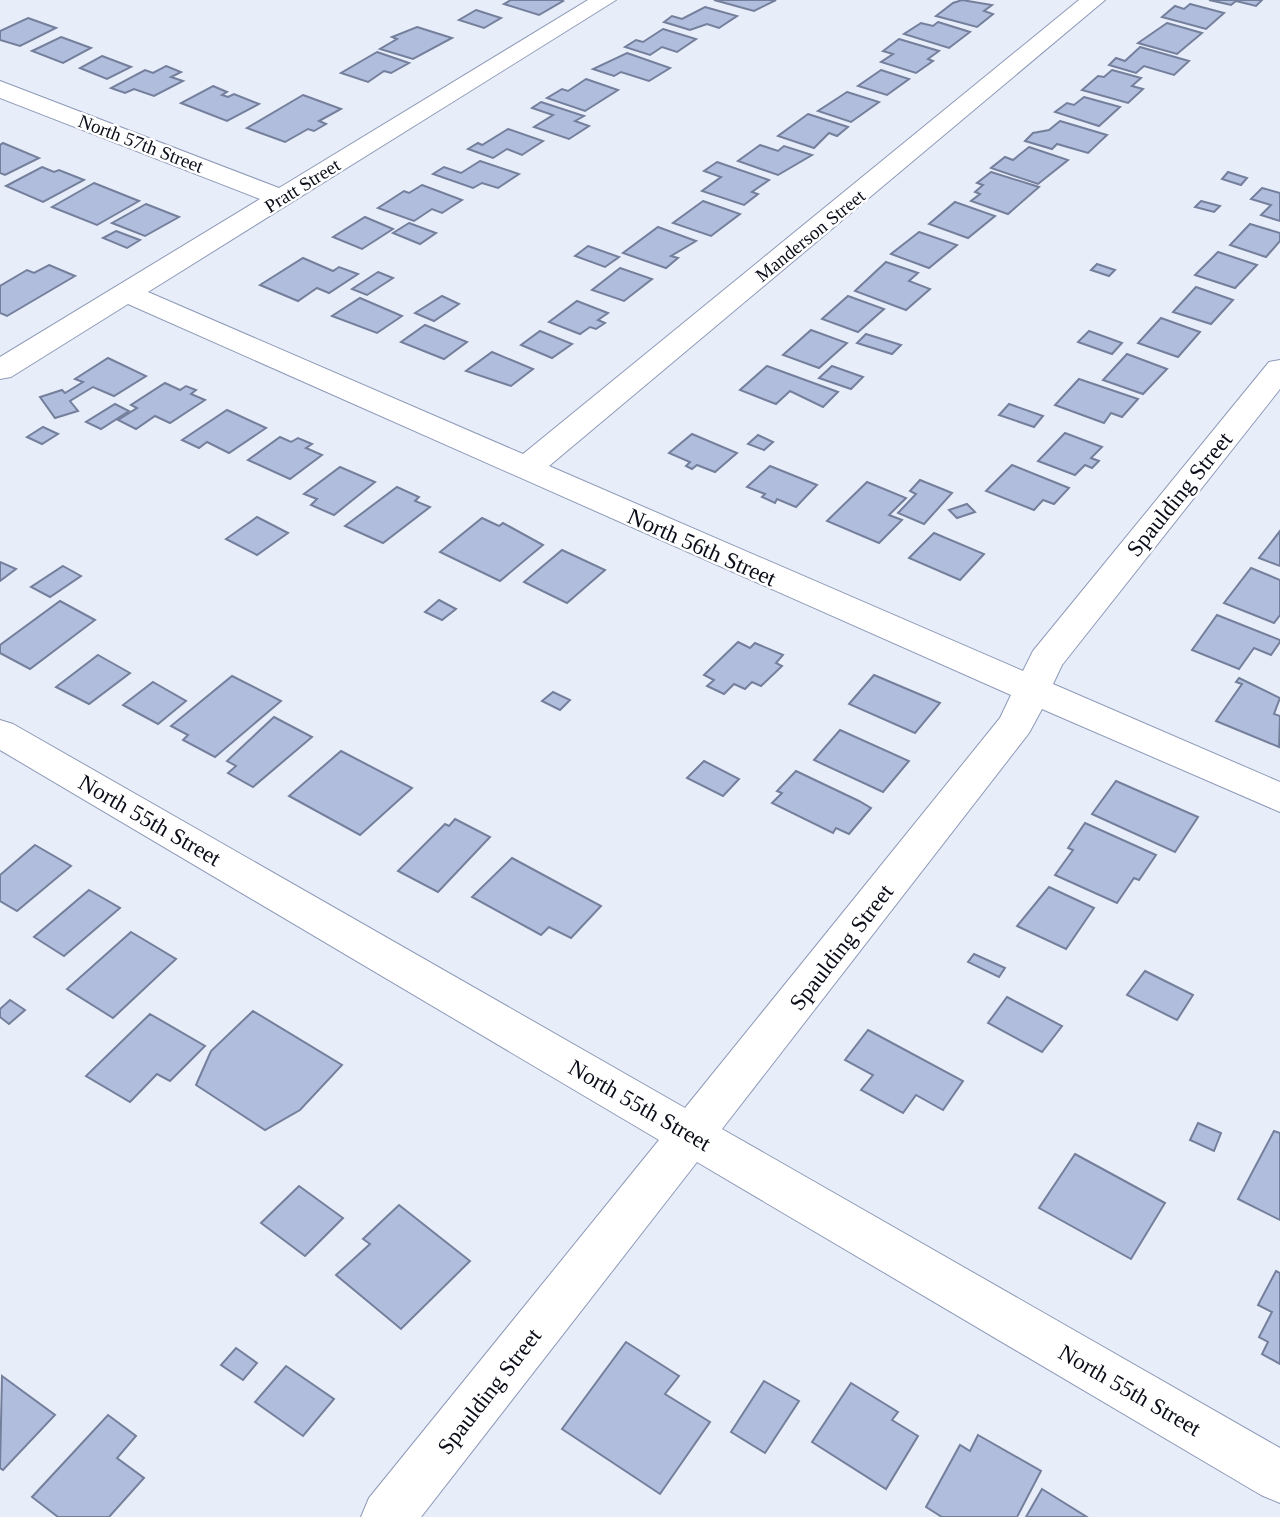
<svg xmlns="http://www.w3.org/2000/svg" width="1280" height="1517" font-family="Georgia,serif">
	<rect width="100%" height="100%" fill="#e8edfa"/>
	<!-- building -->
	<g fill="#b1bddc" stroke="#747f9c" stroke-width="2">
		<polygon points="511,0 561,0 563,1 539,15 504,4"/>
		<polygon points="714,0 776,0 754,11"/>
		<polygon points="962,0 992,5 984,11 993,14 977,27 936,16 953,3"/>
		<polygon points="1209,0 1262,0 1256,6 1236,1 1231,5"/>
		<polygon points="1190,4 1224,13 1206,29 1162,17 1175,6 1184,9"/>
		<polygon points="705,7 737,16 719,28 707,24 690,30 664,22 672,16 682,19"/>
		<polygon points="476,10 501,18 484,28 459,20"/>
		<polygon points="28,18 56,28 20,46 0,40 0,31"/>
		<polygon points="938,22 970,32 949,48 904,34 921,23 933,26"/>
		<polygon points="1167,23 1202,33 1177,54 1138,43"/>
		<polygon points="417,27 452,38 413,59 380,49 397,39 392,37"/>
		<polygon points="663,29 696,39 677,52 662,47 650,55 625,47 636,40 643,42"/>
		<polygon points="61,37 91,48 63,63 32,51"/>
		<polygon points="899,39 939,51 928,59 933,61 916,73 881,62 893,54 883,51"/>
		<polygon points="1140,47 1189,61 1174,75 1144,66 1136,73 1109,65 1116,58 1125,61"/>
		<polygon points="377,52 409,63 391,73 384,71 368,82 341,73"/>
		<polygon points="627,53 670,68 649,81 621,72 614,76 593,69"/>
		<polygon points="102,56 131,67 107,79 80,68"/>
		<polygon points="166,66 181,72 171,77 183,81 154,96 134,89 125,93 111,88 145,70 153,73"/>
		<polygon points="881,70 909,79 887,95 858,86"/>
		<polygon points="1112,70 1141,78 1132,86 1143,89 1128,103 1082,90 1098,76 1104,77"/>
		<polygon points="586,79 618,90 585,111 547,98 562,89 568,91"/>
		<polygon points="213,86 227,92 222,95 228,97 234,94 259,104 227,121 181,103"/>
		<polygon points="847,92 879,102 851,122 818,111"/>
		<polygon points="303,95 341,109 319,121 326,124 314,131 308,129 285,142 247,128"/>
		<polygon points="1084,97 1120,107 1099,126 1055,112 1067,103 1074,105"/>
		<polygon points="541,102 584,116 575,121 589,126 569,139 534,127 553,115 532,108"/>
		<polygon points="808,114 848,127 837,136 829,133 814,148 778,136"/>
		<polygon points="1060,121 1107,135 1088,153 1057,144 1052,149 1025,141 1033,133 1049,130"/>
		<polygon points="508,129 543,141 522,155 507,149 493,158 468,149 478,143 482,145"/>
		<polygon points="3,143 39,158 5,175 0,173 0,145"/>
		<polygon points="760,145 778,151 784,146 812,155 778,175 738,161"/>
		<polygon points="1029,147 1068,160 1038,184 991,168 1005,157 1013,160"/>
		<polygon points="480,161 519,174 498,188 482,183 473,188 433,174 444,167 461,173"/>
		<polygon points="717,162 769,180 752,192 758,194 744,205 702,191 721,177 704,171"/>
		<polygon points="42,167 54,172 59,170 84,180 43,202 6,186"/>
		<polygon points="991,172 1039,187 1008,214 971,201 980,194 975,192 983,185 977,183"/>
		<polygon points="1228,172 1247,178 1241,185 1222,179"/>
		<polygon points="94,183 139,201 97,225 52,207"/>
		<polygon points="422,185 462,200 442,213 432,209 414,221 378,208 404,191 409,193"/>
		<polygon points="1262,188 1280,193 1280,221 1261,215 1271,205 1251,199"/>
		<polygon points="703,201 740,214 711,236 673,223"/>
		<polygon points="1201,201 1220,206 1214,212 1195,207"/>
		<polygon points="955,202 995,216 968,238 929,224"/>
		<polygon points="146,204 179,217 145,236 112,223"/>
		<polygon points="365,217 393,229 362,249 333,237"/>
		<polygon points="409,223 436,233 420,244 393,233"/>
		<polygon points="1250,224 1280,233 1280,241 1266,257 1230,245"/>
		<polygon points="658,227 696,241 671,256 678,258 666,268 623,253"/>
		<polygon points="116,231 140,240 127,248 103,238"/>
		<polygon points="919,232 957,245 929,268 891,254"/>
		<polygon points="588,246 619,257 605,267 575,256"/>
		<polygon points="1218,252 1257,265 1235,288 1195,275"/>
		<polygon points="303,258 333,271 339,267 358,274 329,293 317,288 298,301 260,285"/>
		<polygon points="886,262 918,273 909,281 930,289 906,310 855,291"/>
		<polygon points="1097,264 1115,270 1109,276 1091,270"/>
		<polygon points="49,265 75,276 7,316 0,313 0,286 27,270 34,273"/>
		<polygon points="620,268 652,279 624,301 592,290"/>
		<polygon points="378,272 393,278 367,295 352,289"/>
		<polygon points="1196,287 1233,300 1211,324 1173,312"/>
		<polygon points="442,296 459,304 434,321 415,313"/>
		<polygon points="848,296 884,309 858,332 822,319"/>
		<polygon points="360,298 402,316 377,333 332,316"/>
		<polygon points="577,301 608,313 598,320 605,323 596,329 590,327 580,334 549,322"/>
		<polygon points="1161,318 1200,332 1178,357 1138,343"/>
		<polygon points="425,325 467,342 444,359 401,342"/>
		<polygon points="811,330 847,343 819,368 783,355"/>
		<polygon points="540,331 572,344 552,358 521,345"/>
		<polygon points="1089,331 1122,343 1112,354 1078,342"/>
		<polygon points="866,334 901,345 892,354 857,343"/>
		<polygon points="492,352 533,369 511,386 466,371"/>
		<polygon points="1127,354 1167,369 1143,394 1103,380"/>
		<polygon points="108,358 146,376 114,396 93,387 70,401 78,411 55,418 40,397 62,390 65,393 83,382 75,379"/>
		<polygon points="767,366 838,392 823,407 790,391 776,404 740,390"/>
		<polygon points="832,366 863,377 851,389 819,378"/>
		<polygon points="1079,379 1138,399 1122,417 1111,413 1104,423 1055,405"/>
		<polygon points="165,383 180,390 186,386 196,390 191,394 205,400 170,423 155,416 136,429 118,420 137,408 131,405"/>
		<polygon points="115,404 129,411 101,429 86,422"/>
		<polygon points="1009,404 1043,416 1034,427 999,415"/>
		<polygon points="227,410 266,428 229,453 207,442 199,448 182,440"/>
		<polygon points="43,427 58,434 42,444 27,437"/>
		<polygon points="1065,433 1102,447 1091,458 1099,461 1092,468 1085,465 1075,475 1038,461"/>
		<polygon points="692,434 737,453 715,472 697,465 692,469 686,466 690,462 669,453"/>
		<polygon points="758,435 773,442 764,450 748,444"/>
		<polygon points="280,437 291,442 298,438 312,444 306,448 322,455 290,479 248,460"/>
		<polygon points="1012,465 1069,488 1054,504 1043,500 1034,510 986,491"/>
		<polygon points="770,466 817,485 796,507 777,499 775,503 762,497 765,494 747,487"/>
		<polygon points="340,467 375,482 334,515 311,505 317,499 304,494"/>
		<polygon points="920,480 952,493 924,524 898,513 916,494 910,491"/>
		<polygon points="867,482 906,498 889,515 902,520 879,543 827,521"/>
		<polygon points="397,487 419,497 415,501 430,507 383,543 345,526"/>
		<polygon points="967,504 975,512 957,518 949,510"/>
		<polygon points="257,517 288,533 257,555 226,539"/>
		<polygon points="482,518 499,526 503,523 543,545 500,581 440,552"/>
		<polygon points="1280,531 1280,566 1259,558"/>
		<polygon points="934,533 984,554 960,580 909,558"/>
		<polygon points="562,550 605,570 567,603 524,582"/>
		<polygon points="0,562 16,569 0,581"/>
		<polygon points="63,566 81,576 50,597 31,587"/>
		<polygon points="1251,568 1280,580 1280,615 1274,623 1224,603"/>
		<polygon points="439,600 456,609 442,620 425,612"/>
		<polygon points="60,601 95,620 30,669 0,653 0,645"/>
		<polygon points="1217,615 1280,640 1280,642 1271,655 1254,648 1239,669 1192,650"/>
		<polygon points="738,642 750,648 755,643 783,655 776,663 782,666 761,686 752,682 745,689 734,684 724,694 707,686 714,680 704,675"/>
		<polygon points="98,655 130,673 89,704 56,687"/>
		<polygon points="874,675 940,703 915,733 849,704"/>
		<polygon points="232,676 281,701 215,757 183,740 188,735 171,726"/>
		<polygon points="1239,678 1280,698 1274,714 1280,716 1279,747 1216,721 1242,684 1236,682"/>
		<polygon points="153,682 186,701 158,724 123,705"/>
		<polygon points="553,692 570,700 560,710 542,701"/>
		<polygon points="274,717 312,737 253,787 228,773 236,766 227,761"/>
		<polygon points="840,730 909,761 883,792 814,760"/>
		<polygon points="341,751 412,788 360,835 289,796"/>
		<polygon points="704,761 739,779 723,796 687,778"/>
		<polygon points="796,771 859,801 871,808 849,834 836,828 833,833 772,803 782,793 777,791"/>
		<polygon points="1116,781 1198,817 1175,852 1092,814"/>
		<polygon points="455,819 490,837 438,892 398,871 445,824 449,826"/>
		<polygon points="1085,823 1156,855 1139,880 1134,878 1117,903 1055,875 1073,850 1068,848"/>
		<polygon points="35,845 71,866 17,911 0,901 0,875"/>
		<polygon points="512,858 601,906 571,938 549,927 541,935 472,897"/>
		<polygon points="1049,887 1094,908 1066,949 1017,926"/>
		<polygon points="89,890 120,908 64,956 34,937"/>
		<polygon points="131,932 176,959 113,1018 67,989"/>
		<polygon points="974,954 1005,968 999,977 968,962"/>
		<polygon points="1145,971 1193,995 1177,1020 1127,995"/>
		<polygon points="1007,997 1062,1026 1042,1052 988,1023"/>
		<polygon points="10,1000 25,1010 9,1024 0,1017 0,1009"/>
		<polygon points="253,1011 342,1065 300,1110 265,1130 196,1085 211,1051"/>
		<polygon points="150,1014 205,1046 170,1081 157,1074 130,1102 86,1076"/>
		<polygon points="868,1030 963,1081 943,1110 916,1095 903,1113 861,1090 873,1075 845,1060"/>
		<polygon points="1198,1123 1221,1133 1214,1151 1190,1140"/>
		<polygon points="1274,1131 1280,1133 1280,1220 1238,1199"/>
		<polygon points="1075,1154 1165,1203 1131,1259 1039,1208"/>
		<polygon points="299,1186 343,1218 305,1256 261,1223"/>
		<polygon points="399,1205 470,1261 401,1329 336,1275 370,1244 363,1239"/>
		<polygon points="1276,1271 1280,1273 1280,1364 1262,1354 1268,1342 1259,1337 1272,1312 1258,1305"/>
		<polygon points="626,1342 679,1376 665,1394 710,1422 660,1494 562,1429"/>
		<polygon points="236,1348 257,1363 243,1380 221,1365"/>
		<polygon points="286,1366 334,1399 303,1436 255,1402"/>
		<polygon points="2,1376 55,1415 3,1470 0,1468"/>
		<polygon points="764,1381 799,1401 765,1453 731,1432"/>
		<polygon points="851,1383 898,1412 892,1420 918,1436 886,1489 812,1442"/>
		<polygon points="108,1415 136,1436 117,1458 144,1478 109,1517 58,1517 32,1497"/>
		<polygon points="978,1435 1041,1471 1017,1517 942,1517 926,1507 960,1445 970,1451"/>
		<polygon points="1042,1489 1087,1517 1026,1517"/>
	</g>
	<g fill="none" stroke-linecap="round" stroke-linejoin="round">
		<!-- street casing -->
		<g stroke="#8e9ab8" stroke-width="2">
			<polygon id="street" points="588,0 616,0 148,292 523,454 1079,0 1105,0 549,466 1023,671 1033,651 1269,362 1280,360 1280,389 1062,665 1053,684 1280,782 1280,812 1042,709 1029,733 722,1129 1280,1448 1280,1503 1261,1495 697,1162 421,1517 361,1517 369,1498 659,1140 0,750 0,720 13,724 685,1108 1000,718 1011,695 128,304 11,377 0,379 0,357 260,199 0,98 0,81 279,188"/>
		</g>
		<!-- street -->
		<use href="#street" fill="#fff" fill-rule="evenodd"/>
	</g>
	<g text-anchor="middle" stroke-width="5" stroke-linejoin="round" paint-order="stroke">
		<!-- far-street labels -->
		<g font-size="19" fill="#0a0d18" stroke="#fff">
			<text transform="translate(141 143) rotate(21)" y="7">North 57th Street</text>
			<text transform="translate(302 185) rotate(-32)" y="7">Pratt Street</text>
			<text transform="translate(810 235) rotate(-39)" y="7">Manderson Street</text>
		</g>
		<!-- street labels -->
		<g font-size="23" fill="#0a0d18" stroke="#fff">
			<text transform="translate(1179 494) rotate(-51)" y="8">Spaulding Street</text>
			<text transform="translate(702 547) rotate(24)" y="8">North 56th Street</text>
			<text transform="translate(150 820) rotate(30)" y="8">North 55th Street</text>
			<text transform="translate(841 947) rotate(-52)" y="8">Spaulding Street</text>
			<text transform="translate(640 1105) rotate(30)" y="8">North 55th Street</text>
			<text transform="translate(1130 1390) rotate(30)" y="8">North 55th Street</text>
			<text transform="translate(489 1391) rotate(-52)" y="8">Spaulding Street</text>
		</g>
	</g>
</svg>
